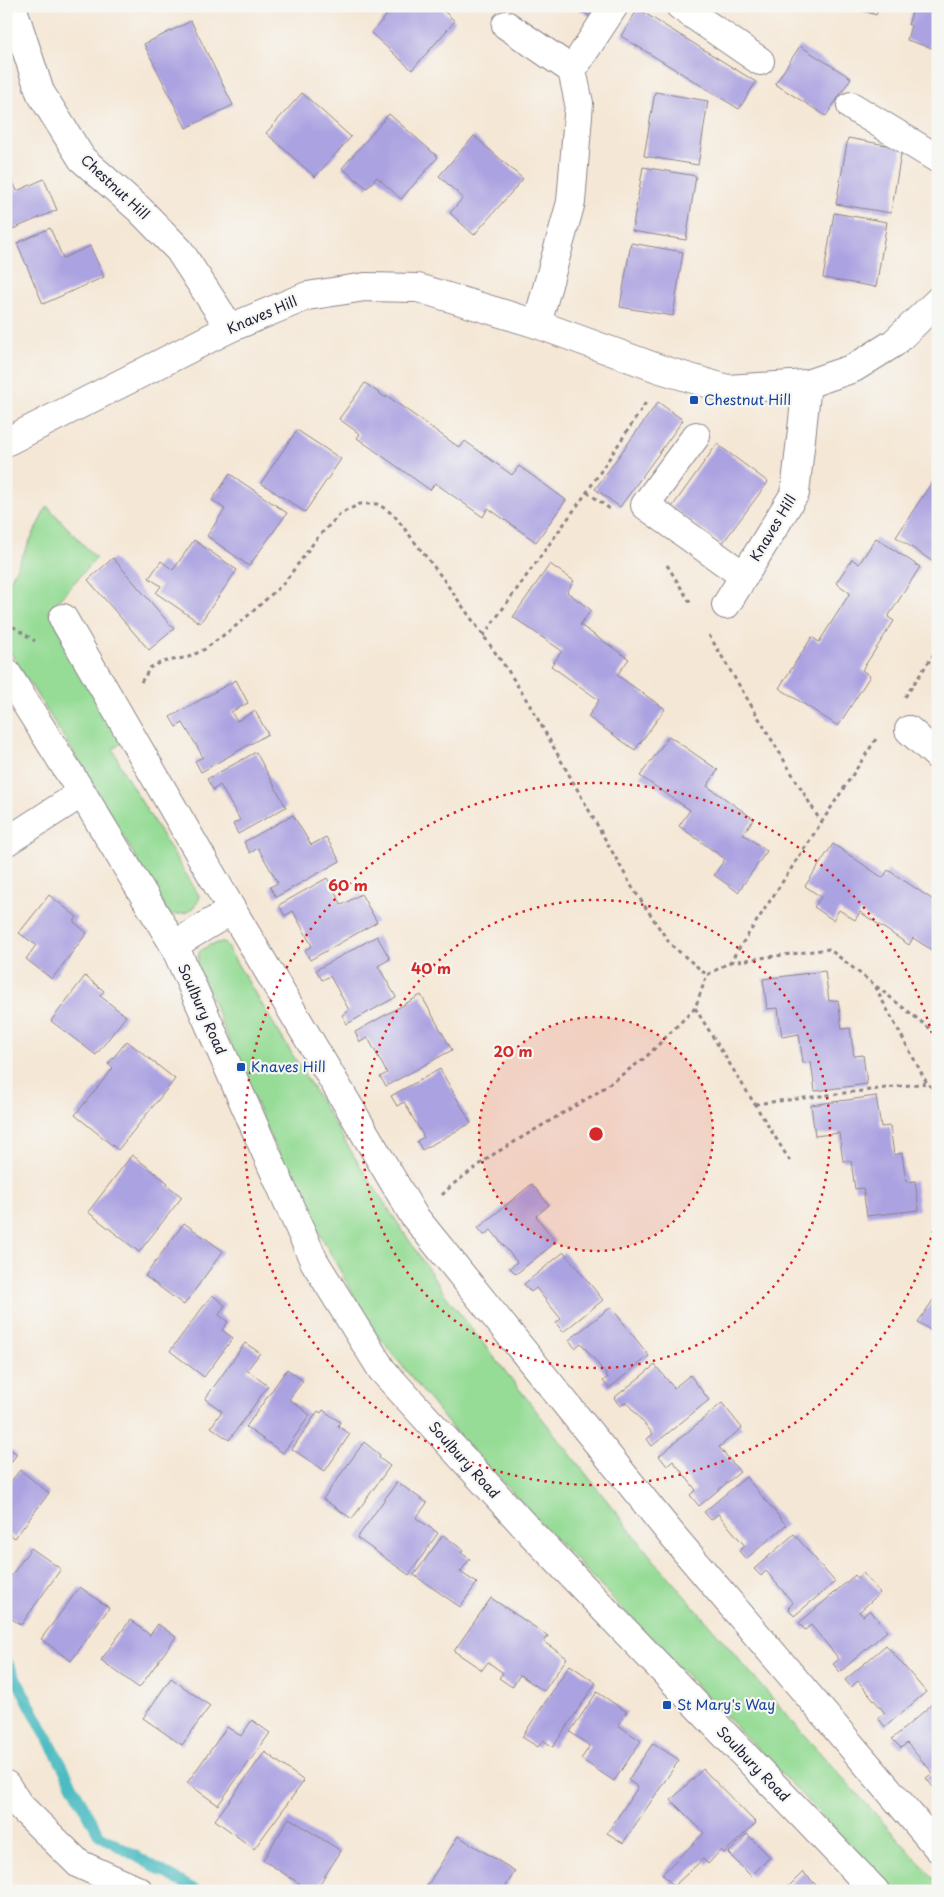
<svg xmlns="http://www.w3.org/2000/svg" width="944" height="1897" font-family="'Playpen Sans',sans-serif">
	<rect width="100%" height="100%" fill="#f6f6f2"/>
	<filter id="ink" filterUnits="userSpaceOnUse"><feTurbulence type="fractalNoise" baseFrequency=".02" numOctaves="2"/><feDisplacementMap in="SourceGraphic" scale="10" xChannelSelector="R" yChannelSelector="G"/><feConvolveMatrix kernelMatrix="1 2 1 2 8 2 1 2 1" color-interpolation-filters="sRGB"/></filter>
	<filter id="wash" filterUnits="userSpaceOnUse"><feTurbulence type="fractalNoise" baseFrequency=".0096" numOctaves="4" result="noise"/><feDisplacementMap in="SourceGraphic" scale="20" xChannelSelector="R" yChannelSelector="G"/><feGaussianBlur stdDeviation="1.12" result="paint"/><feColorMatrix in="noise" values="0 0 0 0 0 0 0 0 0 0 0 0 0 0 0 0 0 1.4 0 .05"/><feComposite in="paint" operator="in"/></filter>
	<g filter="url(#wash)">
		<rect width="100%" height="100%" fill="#f5e7d5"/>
		<!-- green -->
		<g fill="#96dc96" stroke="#5c7f68">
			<path d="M47,506l49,52 -47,53 36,65 39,65 -11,8 11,24 76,124c-7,16 -15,17 -31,18l-79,-136 -84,-133v-57z"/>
			<polygon points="224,942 360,1166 446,1296 652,1558 803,1734 938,1883 938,1891 894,1891 587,1572 451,1427 372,1328 311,1218 270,1136 197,965 199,952 209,945"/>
		</g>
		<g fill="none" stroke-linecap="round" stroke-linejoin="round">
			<!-- stream -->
			<polyline stroke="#4dbcc2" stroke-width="11" points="6,1660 99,1835 197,1891"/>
		</g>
		<g id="blocks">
			<!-- building -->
			<g fill="#aba2e1">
				<polygon points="395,6 438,6 455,21 412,70 371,33"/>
				<polygon points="574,6 599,6 592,18"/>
				<polygon points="850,6 879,6 876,15"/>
				<polygon points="914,6 938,6 938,50 907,40 911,25 908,25"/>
				<polygon points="638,9 756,82 739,109 621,36"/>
				<polygon points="191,21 233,105 186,128 144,44"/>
				<polygon points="800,46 851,78 826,116 775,84"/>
				<polygon points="655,92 708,101 698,165 644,156"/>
				<polygon points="302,93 351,137 315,177 266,133"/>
				<polygon points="389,114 438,157 401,199 377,177 367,188 342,168"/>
				<polygon points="474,136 523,179 474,235 450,213 463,198 439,176"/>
				<polygon points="848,138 902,148 891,213 836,204"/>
				<polygon points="6,166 17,191 44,179 57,210 6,232"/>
				<polygon points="643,167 696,176 686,240 632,231"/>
				<polygon points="834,213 887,222 876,287 823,278"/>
				<polygon points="50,228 63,258 90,246 104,277 43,304 17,243"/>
				<polygon points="631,243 683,252 673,316 620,307"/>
				<polygon points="365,383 386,398 387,396 460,448 465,441 512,475 519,466 566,500 536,542 488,508 483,517 435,483 430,490 357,438 360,434 339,419"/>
				<polygon points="658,402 683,420 620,507 595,489"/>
				<polygon points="297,430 341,459 305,512 261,483"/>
				<polygon points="717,444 768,482 722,544 672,507"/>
				<polygon points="230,474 287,513 249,566 207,536 225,509 212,500"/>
				<polygon points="932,482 938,486 938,565 896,537"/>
				<polygon points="876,538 920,567 888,617 894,621 862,670 870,676 838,726 779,688 812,637 819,642 850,593 836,583 852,559 859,564"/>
				<polygon points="194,540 237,570 200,623 156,593 161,586 149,578 161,561 173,570"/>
				<polygon points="113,558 174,629 149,650 88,580"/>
				<polygon points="550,564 574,581 567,592 591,610 580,625 629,659 617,675 665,709 635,750 588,717 599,700 551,666 562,651 513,617"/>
				<polygon points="236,680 248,703 231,712 237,721 255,711 268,734 201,772 195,761 203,757 192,738 183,723 176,727 170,717"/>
				<polygon points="669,736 718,770 707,786 754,819 743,834 767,851 738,892 714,875 725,859 679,826 690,810 640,776"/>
				<polygon points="256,752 286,807 238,834 233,824 240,820 220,785 213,790 207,779"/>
				<polygon points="293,815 311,845 326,837 340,861 276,897 270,887 278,883 258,848 250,853 244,842"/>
				<polygon points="833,844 883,878 888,870 938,903 938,954 913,938 909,945 860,912 855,920 839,910 833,920 814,907 821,897 805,886"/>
				<polygon points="327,878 342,905 361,894 377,922 310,960 305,950 312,946 293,911 285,916 279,905"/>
				<polygon points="49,895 77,917 74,922 87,933 52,979 26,959 36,945 19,933"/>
				<polygon points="377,936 390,959 378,966 396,997 347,1024 342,1015 349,1010 330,976 322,980 316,970"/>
				<polygon points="825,971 829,1001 838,1000 842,1029 850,1028 854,1056 863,1055 867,1084 815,1091 811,1062 803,1063 799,1034 782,1037 778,1008 767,1009 763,979"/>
				<polygon points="85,976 104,991 100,996 126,1016 96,1055 51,1021"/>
				<polygon points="421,995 452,1050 386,1086 380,1077 387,1073 368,1038 360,1042 355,1032"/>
				<polygon points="127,1041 175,1079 118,1150 75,1115 113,1068 108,1064"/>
				<polygon points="440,1069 471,1123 422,1150 417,1141 424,1137 413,1118 404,1102 397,1106 391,1096"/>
				<polygon points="876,1096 881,1127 890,1126 894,1155 902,1153 906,1182 915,1181 919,1210 867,1216 863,1188 855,1189 851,1161 843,1161 839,1133 815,1136 811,1105"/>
				<polygon points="132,1155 168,1183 167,1185 182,1197 139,1252 88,1212"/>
				<polygon points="532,1184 549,1205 536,1216 556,1242 516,1274 510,1268 517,1262 491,1230 484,1235 478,1228"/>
				<polygon points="184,1223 223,1251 184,1305 145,1276"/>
				<polygon points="564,1252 603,1300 563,1332 556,1323 561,1319 536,1288 531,1292 524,1284"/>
				<polygon points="938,1293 938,1335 918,1322"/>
				<polygon points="212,1295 225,1305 219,1315 228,1322 222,1330 233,1338 204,1377 170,1351"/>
				<polygon points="611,1307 649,1356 609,1388 603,1381 608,1377 581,1343 575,1348 569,1340"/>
				<polygon points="245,1343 260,1353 247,1370 268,1386 229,1440 211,1427 222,1411 205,1399"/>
				<polygon points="655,1365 674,1388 690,1375 709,1400 652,1446 647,1439 653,1434 626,1402 620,1406 614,1398"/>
				<polygon points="287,1369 303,1381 289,1399 310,1415 283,1453 246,1427"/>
				<polygon points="722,1403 742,1428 719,1447 740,1472 699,1506 690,1495 696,1490 685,1476 673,1461 667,1466 659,1456"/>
				<polygon points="323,1410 340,1422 338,1426 350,1434 325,1471 292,1449 318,1411 321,1413"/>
				<polygon points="364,1442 380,1455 379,1458 390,1466 352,1519 323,1499"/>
				<polygon points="6,1446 17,1454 6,1469"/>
				<polygon points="20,1470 49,1493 15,1538 6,1532 6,1488"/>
				<polygon points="746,1477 786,1525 746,1559 739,1551 745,1546 718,1514 711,1520 704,1512"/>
				<polygon points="397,1482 427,1503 416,1518 438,1533 409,1575 357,1538"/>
				<polygon points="794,1534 835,1582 794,1616 788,1608 793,1603 766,1571 761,1576 754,1569"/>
				<polygon points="443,1535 463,1550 461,1553 470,1559 460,1572 477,1583 460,1607 414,1575"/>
				<polygon points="31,1548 61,1569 21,1625 6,1615 6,1583"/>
				<polygon points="863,1573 880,1593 859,1612 863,1616 870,1610 887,1631 840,1672 833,1664 839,1659 811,1625 805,1630 799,1623 855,1575 857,1578"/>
				<polygon points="80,1587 109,1608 71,1661 41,1639"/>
				<polygon points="491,1598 548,1636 544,1642 567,1658 544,1691 520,1675 512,1687 499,1678 503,1673 488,1662 482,1670 454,1651"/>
				<polygon points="130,1620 150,1635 158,1624 176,1637 139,1688 101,1660"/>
				<polygon points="886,1645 926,1692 885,1727 878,1718 885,1713 858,1681 851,1687 845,1680"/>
				<polygon points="570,1665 596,1683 553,1747 543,1740 538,1747 522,1737"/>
				<polygon points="171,1678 210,1706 182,1745 143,1718"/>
				<polygon points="597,1692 627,1712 618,1725 641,1741 614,1781 581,1759 590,1746 570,1732"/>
				<polygon points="938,1699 938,1783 933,1787 926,1778 933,1773 918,1756 907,1743 901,1748 892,1739"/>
				<polygon points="252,1720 270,1733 218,1805 187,1783 227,1727 241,1736"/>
				<polygon points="653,1743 679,1760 623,1843 607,1833 638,1787 628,1780"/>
				<polygon points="265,1752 304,1781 254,1849 215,1820"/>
				<polygon points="703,1769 756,1823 724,1853 721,1850 708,1864 703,1859 674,1886 662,1874 704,1833 671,1800"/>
				<polygon points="289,1818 341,1851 315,1891 311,1891 263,1860"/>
				<polygon points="747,1834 770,1857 751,1876 728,1853"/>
				<polygon points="458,1836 515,1871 503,1891 424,1891"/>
				<polygon points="803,1872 822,1891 784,1891"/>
			</g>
		</g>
	</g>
	<g filter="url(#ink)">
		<use href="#blocks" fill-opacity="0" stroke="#8c8488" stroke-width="1"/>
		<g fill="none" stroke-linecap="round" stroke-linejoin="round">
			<!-- minor casing -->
			<g stroke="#8c8488" stroke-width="30">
				<g id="minor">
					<polyline points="12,6 40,92 82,159 140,210 179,250 230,328"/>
					<polyline points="680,6 760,61"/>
					<polyline points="506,25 572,70 579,103 571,202 537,324"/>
					<polyline points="572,70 614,6"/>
					<polyline points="851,106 938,159"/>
					<polyline points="696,436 645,505 744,576"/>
					<polyline points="6,442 230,328 307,296 365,287 418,288 537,324 660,369 727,389 807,384 854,368 894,343 938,301"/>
					<polyline points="726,605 795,493 807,384"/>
					<polyline points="63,618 232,910 414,1216 672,1535 938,1848"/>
					<polyline points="6,672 82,793 174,945 314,1261 382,1370 531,1533 875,1891"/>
					<polyline points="909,730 938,756"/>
					<polyline points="6,842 82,793"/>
					<polyline points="174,945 232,910"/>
					<polyline points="6,1785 19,1805 79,1864 139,1891"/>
				</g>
			</g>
			<!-- path -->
			<g stroke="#8c8488" stroke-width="3" stroke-dasharray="4 4" stroke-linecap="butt">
				<polyline points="587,492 610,509"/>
				<polyline points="667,565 691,604"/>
				<polyline points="6,622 35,641"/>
				<polyline points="709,635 821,822"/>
				<polyline points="483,636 587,492 647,401"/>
				<polyline points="141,682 151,667 162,662 189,657 205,649 241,622 284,583 318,537 340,514 360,504 378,504 394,515 441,576 507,669 531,707 632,887 670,944 707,975"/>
				<polyline points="905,697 938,648"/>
				<polyline points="730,962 829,949 938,1035"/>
				<polyline points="875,987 927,1083"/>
				<polyline points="695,1008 790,1161"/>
				<polyline points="755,1104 927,1083 938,1093"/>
				<polyline points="442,1195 452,1185 494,1154 595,1094 645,1058 695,1008 707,975 730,962 876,739"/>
			</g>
			<!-- minor -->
			<use href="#minor" stroke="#fff" stroke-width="28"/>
		</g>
	</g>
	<!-- distance rings -->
	<circle cx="596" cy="1134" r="117" fill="#d62828" fill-opacity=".12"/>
	<g fill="none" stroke="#d62828" stroke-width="2.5" stroke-dasharray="2.5 5">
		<circle cx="596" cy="1134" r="117"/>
		<circle cx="596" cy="1134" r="234"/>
		<path d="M937 1216A351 351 0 1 1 937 1052"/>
	</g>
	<!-- markers -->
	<g fill="#1a4fb4" stroke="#f6f6f2" stroke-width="2">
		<rect x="689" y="395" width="10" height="10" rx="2.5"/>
		<rect x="236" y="1062" width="10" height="10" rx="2.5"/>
		<rect x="662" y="1700" width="10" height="10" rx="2.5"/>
	</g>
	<g text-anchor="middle" stroke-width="4.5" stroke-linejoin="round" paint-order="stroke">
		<!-- street labels -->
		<g font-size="14" fill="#22223b" stroke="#f6f6f2">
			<text transform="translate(115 187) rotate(43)" y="5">Chestnut Hill</text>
			<text transform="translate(262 315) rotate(-23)" y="5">Knaves Hill</text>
			<text transform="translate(773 528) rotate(-59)" y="5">Knaves Hill</text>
			<text transform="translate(202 1009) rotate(66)" y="5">Soulbury Road</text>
			<text transform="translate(464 1460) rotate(48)" y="5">Soulbury Road</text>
			<text transform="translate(753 1764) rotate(46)" y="5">Soulbury Road</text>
		</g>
		<!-- transit labels -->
		<g font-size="14" fill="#164399" stroke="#f6f6f2" text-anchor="start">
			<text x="704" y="405">Chestnut Hill</text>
			<text x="251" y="1072">Knaves Hill</text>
			<text x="677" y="1710">St Mary's Way</text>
		</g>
	</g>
	<circle cx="596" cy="1134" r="8" fill="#d62828" stroke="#f6f6f2" stroke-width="2.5"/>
	<g font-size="15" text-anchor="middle" font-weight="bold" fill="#d62828" stroke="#f6f6f2" stroke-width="4.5" stroke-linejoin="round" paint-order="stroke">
		<text x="348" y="891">60 m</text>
		<text x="431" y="974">40 m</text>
		<text x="513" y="1057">20 m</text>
	</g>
	<!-- margin -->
	<rect width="944" height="1897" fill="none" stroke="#f6f6f2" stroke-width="25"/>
</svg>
